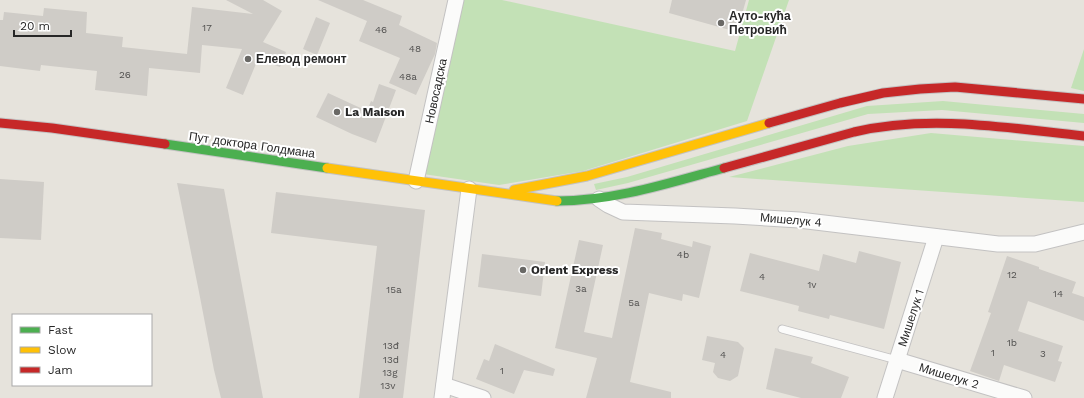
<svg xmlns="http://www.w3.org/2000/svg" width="1084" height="398" font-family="'Work Sans',sans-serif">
	<rect width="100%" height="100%" fill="#e6e3dc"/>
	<!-- green -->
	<g fill="#c3e1b6">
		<polygon points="461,0 502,0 735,51 749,0 789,0 747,121 583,171 499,185 423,174"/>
		<polygon points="1084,49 1084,91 1071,88"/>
		<polygon points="943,101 1084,114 1084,123 942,110 868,114 628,183 596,190 594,184 627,177 867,106"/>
		<polygon points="931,133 1084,146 1084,202 729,177 848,146"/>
	</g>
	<!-- building -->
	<g fill="#cfccc7">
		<polygon points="226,0 263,0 282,11 263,42 286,52 280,67 258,59 243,95 226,88 242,49 202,45 200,73 149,68 147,96 95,90 97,71 41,65 40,71 0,66 0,20 3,20 4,12 43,16 44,8 87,12 86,33 123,37 122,47 187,54 192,7 253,14"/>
		<polygon points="318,0 363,0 402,16 399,25 437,43 435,54 416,95 389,83 400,58 359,41 367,21"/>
		<polygon points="672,0 746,0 737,32 669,13"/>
		<polygon points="316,17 330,23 317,55 303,49"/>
		<polygon points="379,84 396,90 376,143 352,134 316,117 328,93 367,111 371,101 373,102"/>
		<polygon points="0,179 44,182 41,240 0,238"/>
		<polygon points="177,183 224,189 263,398 221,398 214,370 199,292"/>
		<polygon points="276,192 425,210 403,398 359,398 377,246 271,233"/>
		<polygon points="635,228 662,233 661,239 692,247 693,241 711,246 699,298 683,294 682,301 649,293 630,382 671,392 671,398 586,398 597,358 555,348 579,240 603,245 584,332 612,338"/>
		<polygon points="859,251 901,262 884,329 830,315 829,319 798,311 799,306 740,291 750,253 819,271 823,254 856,263"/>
		<polygon points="482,254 545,262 541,296 478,287"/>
		<polygon points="1007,256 1039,267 1039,269 1076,282 1072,293 1084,297 1084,321 1028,301 1018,331 1063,346 1058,361 1062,362 1055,382 1004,365 999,381 970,371 991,313 988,312"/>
		<polygon points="707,336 738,342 744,348 738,376 730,381 718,378 713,372 715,363 702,360"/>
		<polygon points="495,344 555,369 553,376 524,370 514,394 476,379 484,359 489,361"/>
		<polygon points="775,348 813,357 811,363 849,377 841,398 801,398 766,389"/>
	</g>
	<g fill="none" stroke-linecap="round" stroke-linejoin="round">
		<!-- lane casing -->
		<g stroke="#c3c2c2" stroke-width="9">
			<polyline id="lane" points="782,329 897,360"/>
		</g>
		<!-- street casing -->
		<g stroke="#c3c2c2" stroke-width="17">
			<g id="street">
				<polyline points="416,181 456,0"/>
				<polyline points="599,199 608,205 623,212 735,216 799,220 998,244 1035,244 1084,232"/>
				<polyline points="897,360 1024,398"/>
				<polyline points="444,385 483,398"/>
				<polyline points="442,398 469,189"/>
				<polyline points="885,398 936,237"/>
			</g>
		</g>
		<!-- fast casing -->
		<g stroke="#c3c2c2" stroke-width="11">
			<g id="fast">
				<polyline points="165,144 327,168"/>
				<path d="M557,201c57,0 112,-18 167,-33"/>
			</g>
		</g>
		<!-- slow casing -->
		<g stroke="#c3c2c2" stroke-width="11">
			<g id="slow">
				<polyline points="327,168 557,201"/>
				<polyline points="514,190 587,176 769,123"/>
			</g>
		</g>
		<!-- jam casing -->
		<g stroke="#c3c2c2" stroke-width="11">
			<g id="jam">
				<polyline points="0,123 52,128 165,144"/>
				<polyline points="769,123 840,103 883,93 920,89 955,87 1084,99"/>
				<path d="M724,168l130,-36c76,-18 154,-4 230,4"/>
			</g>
		</g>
		<!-- lane -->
		<use href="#lane" stroke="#fbfbfa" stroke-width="7"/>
		<!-- street -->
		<use href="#street" stroke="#fbfbfa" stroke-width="15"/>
		<!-- fast -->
		<use href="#fast" stroke="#4caf50" stroke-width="9"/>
		<!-- slow -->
		<use href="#slow" stroke="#ffc107" stroke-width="9"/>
		<!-- jam -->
		<use href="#jam" stroke="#c62828" stroke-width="9"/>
	</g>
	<!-- markers -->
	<g fill="#6a6966" stroke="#fff" stroke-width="1.5">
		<circle cx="721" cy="23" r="4"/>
		<circle cx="248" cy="59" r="4"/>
		<circle cx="337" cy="112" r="4"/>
		<circle cx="523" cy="270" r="4"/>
	</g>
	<g text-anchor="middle" stroke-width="4" stroke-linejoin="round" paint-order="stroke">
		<!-- number labels -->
		<g font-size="10" fill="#525150">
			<text x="207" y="31">17</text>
			<text x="381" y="33">46</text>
			<text x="415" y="52">48</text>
			<text x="125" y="78">26</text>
			<text x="408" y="80">48a</text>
			<text x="683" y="258">4b</text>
			<text x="1012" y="278">12</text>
			<text x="762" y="280">4</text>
			<text x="812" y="288">1v</text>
			<text x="581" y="292">3a</text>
			<text x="394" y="293">15a</text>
			<text x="1058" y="297">14</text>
			<text x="634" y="306">5a</text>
			<text x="1012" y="346">1b</text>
			<text x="391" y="349">13đ</text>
			<text x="993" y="356">1</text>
			<text x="1043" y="357">3</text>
			<text x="723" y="358">4</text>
			<text x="391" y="363">13d</text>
			<text x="502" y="374">1</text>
			<text x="390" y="376">13g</text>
			<text x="388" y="389">13v</text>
		</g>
		<!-- poi labels -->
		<g font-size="12" font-weight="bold" fill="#272727" stroke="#fff" text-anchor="start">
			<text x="729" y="20">Ауто-кућа<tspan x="729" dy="14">Петровић</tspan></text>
			<text x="256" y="63">Елевод ремонт</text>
			<text x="345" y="116">La Maison</text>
			<text x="531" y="274">Orient Express</text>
		</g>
		<!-- street labels -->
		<g font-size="12" fill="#272727" stroke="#fff">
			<text transform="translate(436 91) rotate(-78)" y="4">Новосадска</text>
			<text transform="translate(252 145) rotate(8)" y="4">Пут доктора Голдмана</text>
			<text transform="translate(791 220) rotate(5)" y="4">Мишелук 4</text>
			<text transform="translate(911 318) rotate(-72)" y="4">Мишелук 1</text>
			<text transform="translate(949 376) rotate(17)" y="4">Мишелук 2</text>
		</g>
	</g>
	<!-- legend -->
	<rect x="12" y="314" width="140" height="72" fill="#ffffff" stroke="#a9a9a9"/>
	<rect x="20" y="327" width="20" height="6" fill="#4caf50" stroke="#a9a9a9"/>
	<text x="48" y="334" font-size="12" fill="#272727">Fast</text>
	<rect x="20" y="347" width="20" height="6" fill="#ffc107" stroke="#a9a9a9"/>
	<text x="48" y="354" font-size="12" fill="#272727">Slow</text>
	<rect x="20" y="367" width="20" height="6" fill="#c62828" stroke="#a9a9a9"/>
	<text x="48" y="374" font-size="12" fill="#272727">Jam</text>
	<!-- scale -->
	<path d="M14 30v6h57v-6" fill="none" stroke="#272727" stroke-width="2"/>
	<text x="20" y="30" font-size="12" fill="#272727" stroke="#ffffff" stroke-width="3" paint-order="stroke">20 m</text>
</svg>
